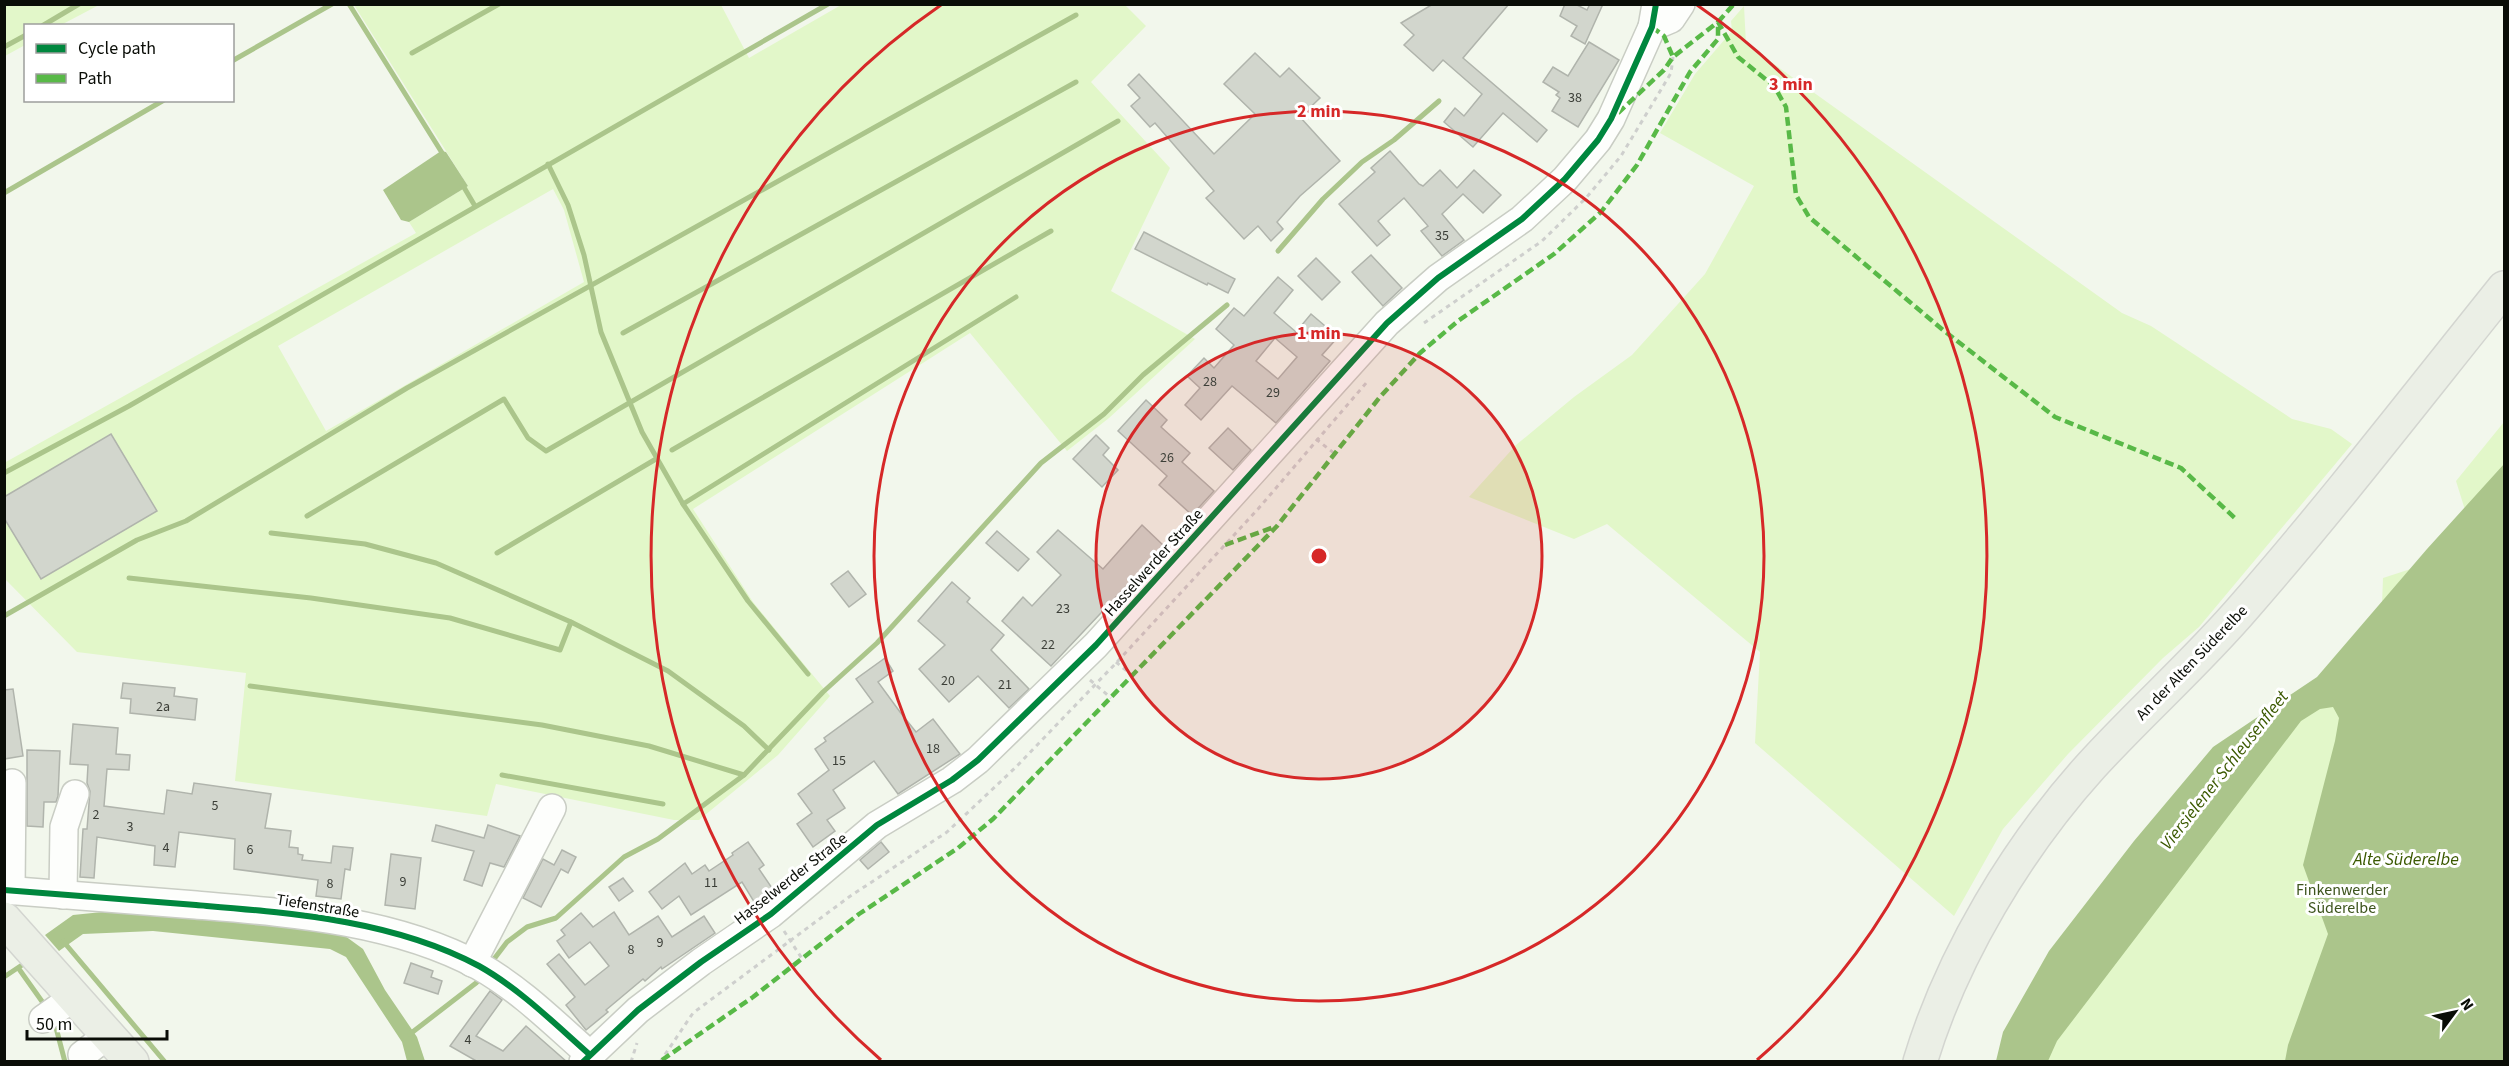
<svg xmlns="http://www.w3.org/2000/svg" width="2509" height="1066" font-family="'Source Sans 3',sans-serif">
	<rect width="100%" height="100%" fill="#f2f7ec"/>
	<!-- green -->
	<g fill="#e2f7c9" fill-rule="evenodd">
		<polygon points="5,4 99,4 99,5 61,25 26,26 25,45 5,56"/>
		<path d="M354,5h367l28,53 92,-53h284l21,21 -55,56 79,86 -59,123 84,48 -86,79 -42,33 -97,-118 -277,176 60,93 77,94 -52,59 -79,65h-25l-178,-36 -9,32 -252,-35 11,-108 -169,-21 -72,-73 -1,-116 412,-230 -7,-11 59,-36zM553,189l11,21 20,72 -258,149 -48,-85z"/>
		<polygon points="1744,6 1746,44 2122,313 2151,326 2292,419 2331,429 2352,444 2199,627 2163,658 2068,754 2003,829 1954,916 1755,743 1760,652 1607,524 1574,539 1469,497 1516,445 1574,397 1632,355 1705,274 1754,186 1660,133 1695,74 1732,31 1731,21"/>
		<polygon points="2504,422 2504,1061 2030,1062 2193,823 2381,631 2383,578 2426,564 2466,513 2456,481"/>
	</g>
	<!-- water -->
	<g fill="#abc58b">
		<polygon points="441,151 446,152 468,186 409,222 401,220 383,190"/>
		<polygon points="2504,464 2504,1061 2285,1061 2288,1045 2328,934 2303,865 2335,741 2339,718 2333,707 2320,709 2301,721 2057,1041 2048,1061 1996,1061 2003,1032 2049,951 2134,841 2213,747 2317,677 2427,549"/>
		<polygon points="122,910 292,925 341,933 363,949 385,990 417,1037 425,1061 407,1061 402,1042 346,957 330,949 153,931 83,934 59,951 45,935 73,915"/>
	</g>
	<g fill="none" stroke-linecap="round" stroke-linejoin="round">
		<!-- stream -->
		<g stroke="#abc58b" stroke-width="5">
			<polyline points="349,4 444,156"/>
			<polyline points="42,26 79,4"/>
			<polyline points="4,47 26,35"/>
			<polyline points="412,53 499,4"/>
			<polyline points="232,61 332,4"/>
			<polyline points="548,164 568,205 584,255 601,332 642,432 683,504 748,601 808,674"/>
			<polyline points="462,184 475,206"/>
			<polyline points="4,193 164,100"/>
			<polyline points="1278,251 1323,199 1362,162 1394,140 1439,101"/>
			<polyline points="623,333 1076,82"/>
			<polyline points="672,450 1051,231"/>
			<polyline points="4,473 129,406 828,4"/>
			<polyline points="683,504 1016,297"/>
			<polyline points="307,516 504,399 528,438 546,451 1118,121"/>
			<polyline points="271,533 365,544 436,563 571,622 668,671 744,726 769,750"/>
			<polyline points="497,553 656,459"/>
			<polyline points="129,578 311,598 450,618 560,650 571,622"/>
			<polyline points="4,616 137,540 186,521 407,388 1076,15"/>
			<polyline points="250,686 542,725 649,746 744,775"/>
			<polyline points="502,775 663,804"/>
			<polyline points="63,941 165,1062"/>
			<polyline points="491,963 507,942 527,927 556,918 624,857 658,839 744,775 823,692 877,643 1041,463 1104,414 1143,375 1227,305"/>
			<polyline points="19,969 46,1007"/>
			<polyline points="4,977 28,961"/>
			<polyline points="54,1020 65,1062"/>
			<polyline points="410,1034 476,983 482,976"/>
		</g>
	</g>
	<!-- building -->
	<g fill="#d2d6cd" stroke="#b0b4ac" stroke-width="1.5" fill-rule="evenodd">
		<polygon points="1433,4 1509,4 1463,58 1547,130 1537,142 1503,113 1473,147 1444,122 1455,108 1464,116 1482,94 1443,60 1433,71 1404,45 1414,35 1401,23"/>
		<polygon points="1565,4 1575,4 1587,10 1590,4 1603,4 1585,44 1571,36 1577,26 1560,16"/>
		<polygon points="1589,42 1619,60 1578,127 1552,111 1560,98 1556,95 1559,92 1543,82 1553,67 1568,76"/>
		<polygon points="1255,53 1280,77 1289,68 1320,98 1300,117 1340,161 1300,196 1277,222 1283,229 1271,241 1258,226 1244,239 1206,198 1214,191 1155,123 1150,127 1131,106 1140,98 1128,85 1139,74 1214,154 1255,114 1224,84"/>
		<polygon points="1390,151 1419,184 1423,186 1440,170 1457,188 1474,170 1501,195 1483,213 1463,194 1442,214 1464,240 1442,256 1421,231 1428,226 1404,198 1378,221 1390,235 1377,246 1339,204 1375,172 1371,168"/>
		<polygon points="1144,232 1235,279 1228,293 1208,283 1207,285 1135,249"/>
		<polygon points="1371,255 1402,288 1383,306 1352,272"/>
		<polygon points="1316,258 1340,282 1322,300 1298,276"/>
		<path d="M1278,277l15,13 -19,23 22,19 15,-18 27,23 -16,18 8,6 -54,62 -44,-37 -31,34 -16,-15 15,-17 -13,-12 17,-18 10,10 20,-23 -18,-16 18,-21 10,8zM1275,338l22,19 -19,22 -22,-18z"/>
		<polygon points="1146,400 1167,420 1161,427 1190,453 1182,462 1214,491 1192,515 1159,485 1167,476 1118,431"/>
		<polygon points="1228,428 1251,450 1233,470 1209,448"/>
		<polygon points="111,434 157,511 41,579 4,518 4,497"/>
		<polygon points="1096,435 1109,448 1103,455 1118,470 1102,487 1073,459"/>
		<polygon points="1142,525 1164,546 1051,666 1002,621 1023,597 1032,606 1061,575 1037,552 1058,530 1103,569"/>
		<polygon points="997,531 1029,559 1018,571 986,543"/>
		<polygon points="848,571 866,594 849,607 831,584"/>
		<polygon points="952,582 970,598 967,602 1004,635 991,650 1029,689 1009,708 978,676 949,702 919,669 945,645 918,621"/>
		<polygon points="885,658 893,671 878,682 900,712 916,732 933,719 960,754 898,794 874,761 833,790 845,808 827,820 835,831 813,847 797,824 812,813 798,794 829,770 815,749 826,741 824,738 873,702 856,679"/>
		<polygon points="123,683 175,688 174,696 197,699 195,720 130,713 131,699 121,698"/>
		<polygon points="13,689 23,756 4,759 4,690"/>
		<polygon points="73,724 118,728 116,754 130,755 129,770 107,769 104,806 164,814 167,790 192,794 194,783 271,794 265,828 291,831 289,847 298,848 298,854 303,855 302,860 331,863 333,846 353,848 350,870 345,869 341,899 316,896 318,880 234,869 235,839 179,832 175,867 154,865 155,846 97,837 94,878 80,877 83,829 87,829 90,791 87,783 88,765 70,764"/>
		<polygon points="27,750 60,751 58,796 56,802 44,802 43,827 27,826"/>
		<polygon points="436,825 484,838 488,825 520,836 504,867 490,863 482,886 464,880 474,851 432,841"/>
		<polygon points="748,842 764,865 759,869 774,891 756,905 742,882 691,915 679,896 662,909 649,892 685,863 692,874 705,865 709,871 733,855 732,853"/>
		<polygon points="881,842 889,852 868,869 860,860"/>
		<polygon points="562,850 576,857 568,873 561,869 541,907 523,898 543,859 554,865"/>
		<polygon points="391,854 421,858 415,909 385,905"/>
		<polygon points="623,878 633,891 619,901 609,887"/>
		<polygon points="614,912 629,935 658,916 672,937 704,916 715,933 662,969 661,967 645,981 643,979 606,1010 608,1012 586,1030 566,1005 575,997 547,964 559,954 585,985 609,966 590,942 569,958 557,941 565,935 561,930 581,913 593,927"/>
		<polygon points="411,963 433,971 431,977 442,981 438,994 404,983"/>
		<polygon points="490,991 502,1000 476,1036 503,1051 526,1026 567,1062 478,1062 450,1046"/>
	</g>
	<g fill="none" stroke-linecap="round" stroke-linejoin="round">
		<!-- minor casing -->
		<g stroke="#c9cdc4" stroke-width="30">
			<g id="minor">
				<polyline points="1652,27 1671,19 1681,4"/>
				<path d="M4,890c64,5 128,10 192,15 95,8 197,15 283,61 41,23 76,58 110,88"/>
				<polyline points="11,890 12,783"/>
				<polyline points="63,895 64,827 75,794"/>
				<polyline points="472,963 552,808"/>
				<polyline points="43,1019 74,997"/>
				<polyline points="82,1055 108,1035"/>
				<polyline points="583,1062 638,1010 701,962 771,914 877,825 952,780 978,760 1096,645 1387,323 1438,278 1522,219 1565,179 1598,140 1611,119 1652,27 1656,4"/>
			</g>
		</g>
		<!-- major casing -->
		<g stroke="#d3d5d0" stroke-width="36">
			<g id="major">
				<polyline points="4,919 132,1062"/>
				<path d="M1920,1062c32,-106 97,-214 171,-296 49,-54 105,-103 153,-159 90,-103 174,-212 260,-319"/>
			</g>
		</g>
		<!-- path -->
		<g stroke="#cecfcd" stroke-width="3" stroke-dasharray="4.5 4.5" stroke-linecap="butt">
			<polyline points="1424,323 1542,241 1586,198 1621,156 1671,73 1673,57"/>
			<polyline points="1316,439 1335,454"/>
			<polyline points="1116,662 1133,676"/>
			<polyline points="1090,680 1111,698"/>
			<polyline points="784,931 803,960"/>
			<polyline points="631,1062 637,1043"/>
			<polyline points="660,1062 693,1013 849,897 947,832 1016,767 1117,662 1258,509 1367,382"/>
		</g>
		<!-- minor -->
		<use href="#minor" stroke="#fdfefc" stroke-width="27"/>
		<!-- major -->
		<use href="#major" stroke="#ebefe6" stroke-width="33"/>
		<!-- quiet -->
		<g stroke="#58b947" stroke-width="4.5" stroke-dasharray="9 4.5" stroke-linecap="butt">
			<polyline points="1652,27 1664,36 1673,57"/>
			<polyline points="1618,113 1664,70 1673,57 1718,22 1738,57 1774,86 1786,107 1796,195 1809,217 1943,330 2055,417 2181,468 2237,520"/>
			<polyline points="1225,545 1274,527"/>
			<polyline points="662,1060 753,997 859,914 958,848 993,819 1277,526 1380,397 1420,353 1458,321 1554,254 1601,212 1637,165 1690,72 1718,39 1718,22 1734,4"/>
		</g>
		<!-- cycleway casing -->
		<g stroke="#fff" stroke-width="10">
			<g id="cycleway">
				<path d="M4,890c64,5 128,10 192,15 95,8 197,15 283,61 41,23 76,58 110,88"/>
				<polyline points="583,1062 638,1010 701,962 771,914 877,825 952,780 978,760 1096,645 1387,323 1438,278 1522,219 1565,179 1598,140 1611,119 1652,27 1656,4"/>
			</g>
		</g>
		<!-- cycleway -->
		<use href="#cycleway" stroke="#00873e" stroke-width="6"/>
	</g>
	<!-- distance rings -->
	<circle cx="1319" cy="556" r="223" fill="#d62828" fill-opacity=".12"/>
	<g fill="none" stroke="#d62828" stroke-width="3">
		<circle cx="1319" cy="556" r="223"/>
		<circle cx="1319" cy="556" r="445"/>
		<path d="M881 1060A668 668 0 0 1 941 5M1697 5A668 668 0 0 1 1757 1060"/>
	</g>
	<g text-anchor="middle" stroke-width="6" stroke-linejoin="round" paint-order="stroke">
		<!-- number labels -->
		<g font-size="14" fill="#3c3f38">
			<text x="1575" y="102">38</text>
			<text x="1442" y="240">35</text>
			<text x="1210" y="386">28</text>
			<text x="1273" y="397">29</text>
			<text x="1167" y="462">26</text>
			<text x="1063" y="613">23</text>
			<text x="1048" y="649">22</text>
			<text x="948" y="685">20</text>
			<text x="1005" y="689">21</text>
			<text x="163" y="711">2a</text>
			<text x="933" y="753">18</text>
			<text x="839" y="765">15</text>
			<text x="215" y="810">5</text>
			<text x="96" y="819">2</text>
			<text x="130" y="831">3</text>
			<text x="166" y="852">4</text>
			<text x="250" y="854">6</text>
			<text x="403" y="886">9</text>
			<text x="711" y="887">11</text>
			<text x="330" y="888">8</text>
			<text x="660" y="947">9</text>
			<text x="631" y="954">8</text>
			<text x="468" y="1044">4</text>
		</g>
		<!-- street labels -->
		<g font-size="16" fill="#0a0d07" stroke="#fff">
			<text transform="translate(1153 562) rotate(-48)" y="6">Hasselwerder Straße</text>
			<text transform="translate(2191 662) rotate(-46)" y="6">An der Alten Süderelbe</text>
			<text transform="translate(790 878) rotate(-38)" y="6">Hasselwerder Straße</text>
			<text transform="translate(318 905) rotate(9)" y="6">Tiefenstraße</text>
		</g>
		<!-- park labels -->
		<g font-size="16" fill="#3d541d" stroke="#fff">
			<text x="2342" y="895">Finkenwerder<tspan x="2342" dy="18">Süderelbe</tspan></text>
		</g>
		<!-- water labels -->
		<g font-size="18" font-style="italic" fill="#3b5900" stroke="#fff">
			<text transform="translate(2224 770) rotate(-52)" y="6">Viersielener Schleusenfleet</text>
			<text x="2406" y="865">Alte Süderelbe</text>
		</g>
	</g>
	<circle cx="1319" cy="556" r="9" fill="#d62828" stroke="#fff" stroke-width="3"/>
	<g font-size="18" text-anchor="middle" font-weight="bold" fill="#d62828" stroke="#fff" stroke-width="6" stroke-linejoin="round" paint-order="stroke">
		<text x="1791" y="90">3 min</text>
		<text x="1319" y="117">2 min</text>
		<text x="1319" y="339">1 min</text>
	</g>
	<!-- border -->
	<rect width="2509" height="1066" fill="none" stroke="#0a0d07" stroke-width="12"/>
	<!-- legend -->
	<rect x="24" y="24" width="210" height="78" fill="#ffffff" stroke="#9d9e9c" stroke-width="1.5"/>
	<rect x="36" y="44" width="30" height="9" fill="#00873e" stroke="#9d9e9c" stroke-width="1.5"/>
	<text x="78" y="54" font-size="18" fill="#0a0d07">Cycle path</text>
	<rect x="36" y="74" width="30" height="9" fill="#58b947" stroke="#9d9e9c" stroke-width="1.5"/>
	<text x="78" y="84" font-size="18" fill="#0a0d07">Path</text>
	<!-- north arrow -->
	<g transform="translate(2455 1012) rotate(57)" stroke="#ffffff" stroke-width="4.5" paint-order="stroke">
	<path d="M0-4.5L10 22L0 15L-10 22Z" fill="#0a0d07"/>
	<text y="-9" font-size="16" font-weight="bold" text-anchor="middle" fill="#0a0d07">N</text>
	</g>
	<!-- scale -->
	<path d="M27 1030v9h140v-9" fill="none" stroke="#0a0d07" stroke-width="3"/>
	<text x="36" y="1030" font-size="18" fill="#0a0d07" stroke="#ffffff" stroke-width="4.5" paint-order="stroke">50 m</text>
</svg>
